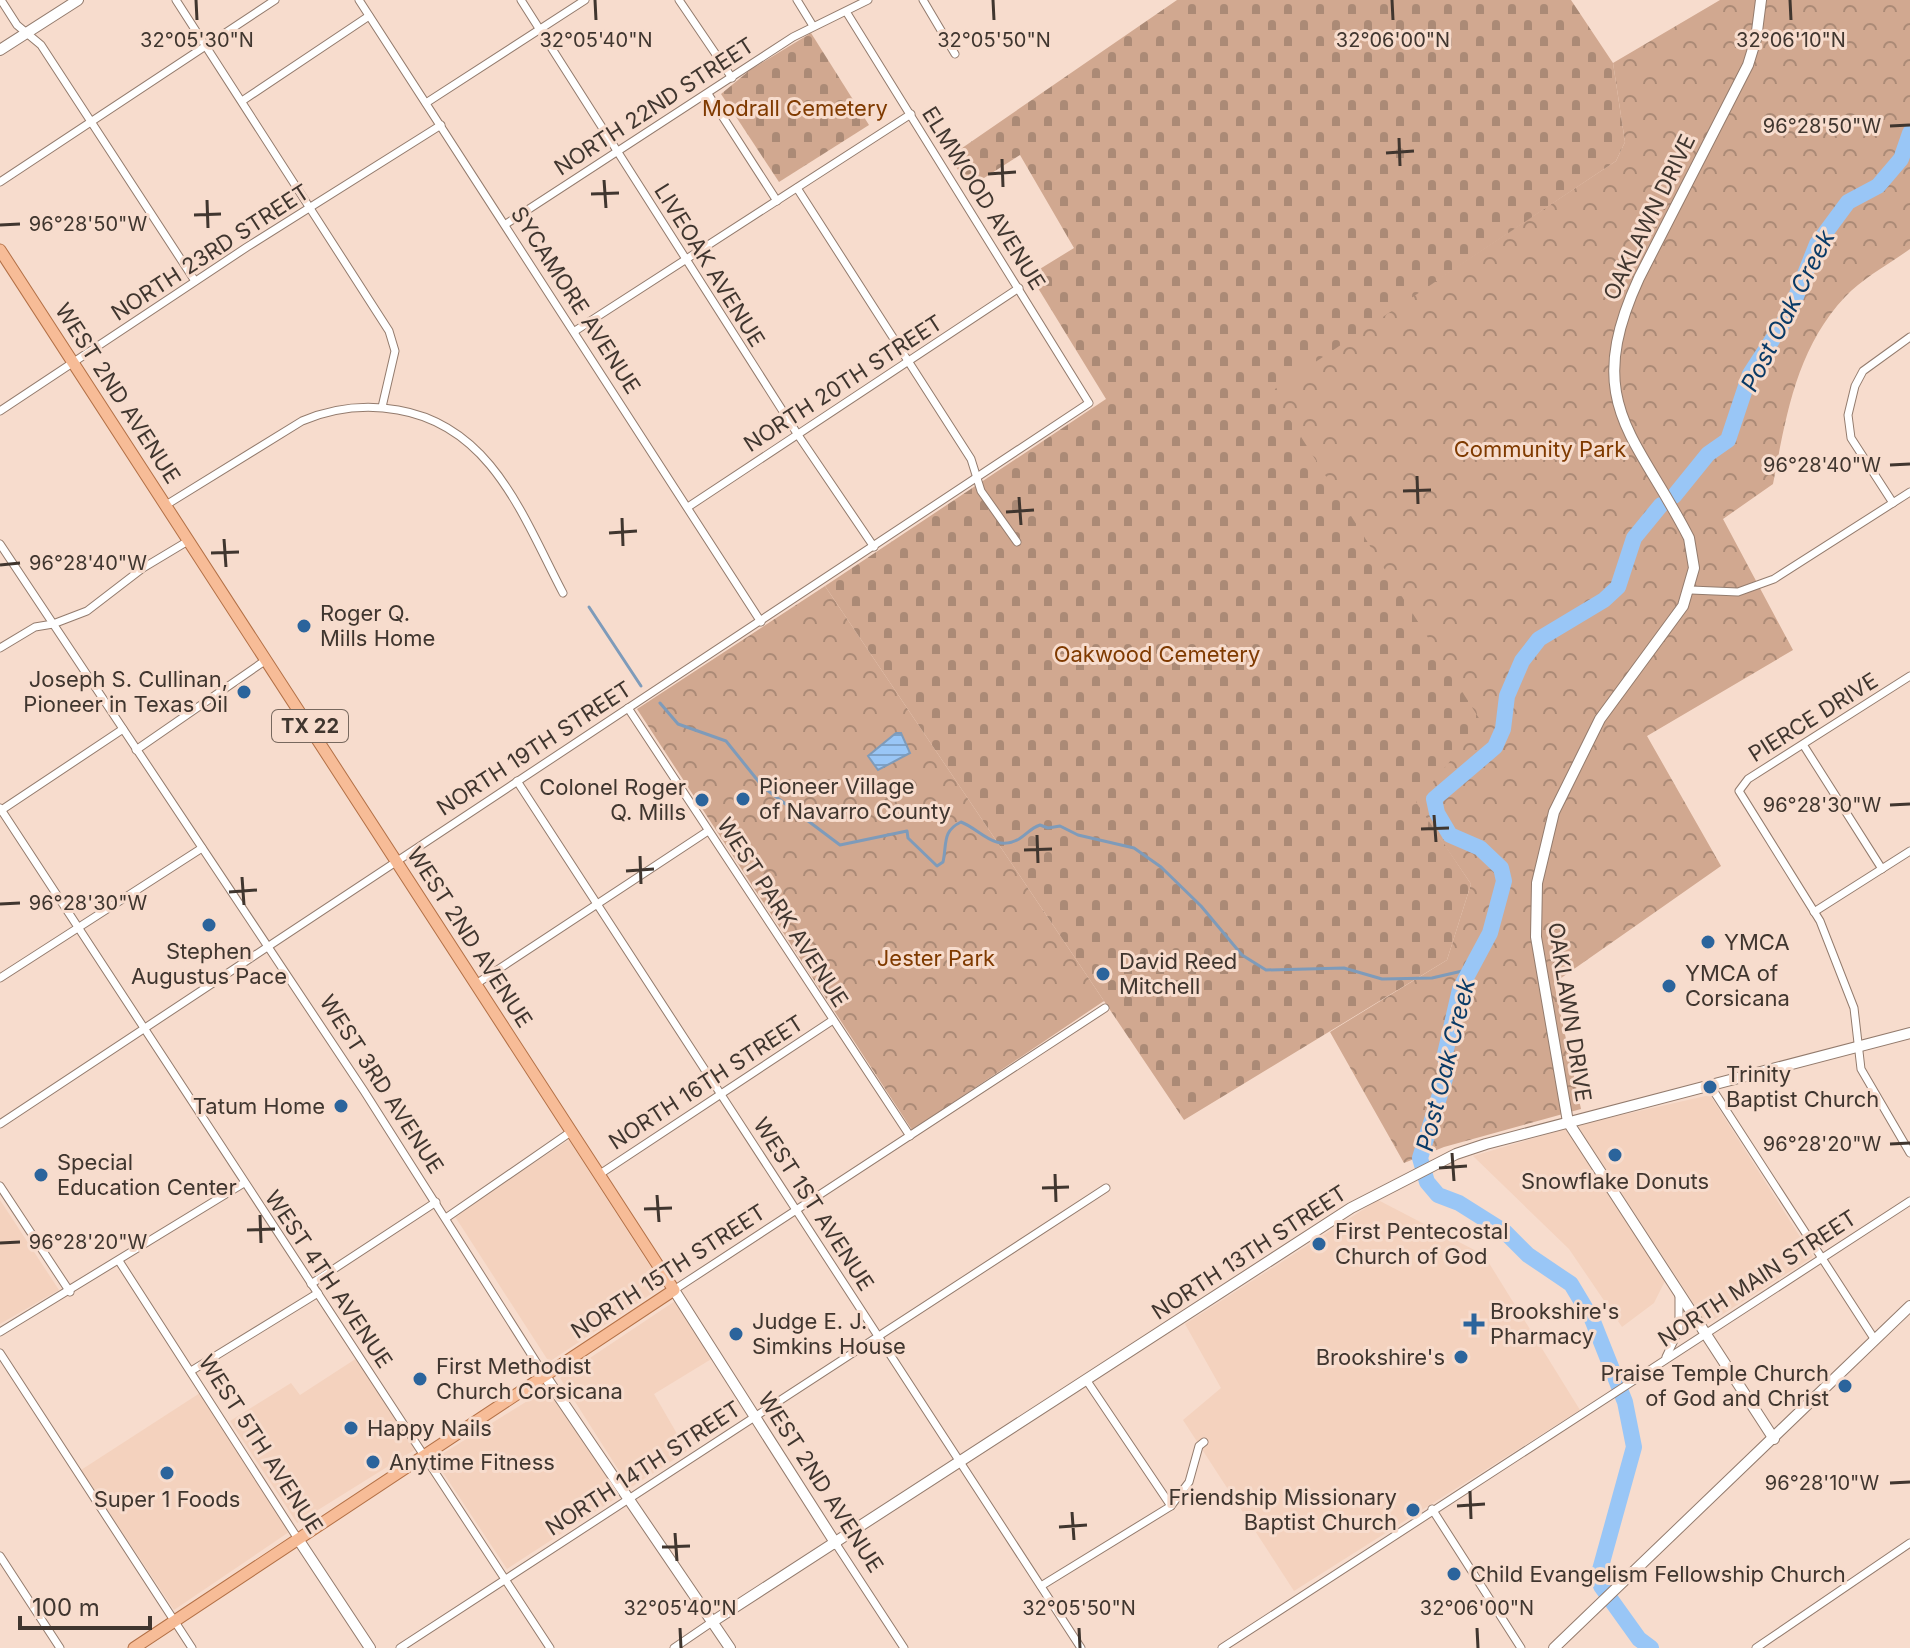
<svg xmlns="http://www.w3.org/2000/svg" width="1910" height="1648" font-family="Inter,sans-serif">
	<defs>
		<pattern id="forest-crowns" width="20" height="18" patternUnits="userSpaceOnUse" patternTransform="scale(2)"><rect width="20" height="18" fill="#d1a890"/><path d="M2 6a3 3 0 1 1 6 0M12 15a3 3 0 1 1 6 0" fill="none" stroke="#ab8a76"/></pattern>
		<pattern id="cemetery-stones" width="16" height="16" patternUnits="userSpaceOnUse" patternTransform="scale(2)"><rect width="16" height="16" fill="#d1a890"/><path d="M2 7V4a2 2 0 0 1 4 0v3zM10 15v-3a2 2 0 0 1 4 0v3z" fill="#ab8a76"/></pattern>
		<pattern id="water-rules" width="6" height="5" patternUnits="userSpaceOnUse" patternTransform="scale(2)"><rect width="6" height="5" fill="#99c6f6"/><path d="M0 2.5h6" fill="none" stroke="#7ea2c8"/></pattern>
	</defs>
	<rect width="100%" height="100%" fill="#f7dccd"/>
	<!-- built -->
	<g fill="#f4d2be">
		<polygon points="1710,1095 1813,1257 1707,1324 1577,1125"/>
		<polygon points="1568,1128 1666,1279 1654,1303 1622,1327 1569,1249 1473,1156"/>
		<polygon points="569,1140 663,1286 549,1362 454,1215"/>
		<polygon points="0,1200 59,1290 0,1324"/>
		<polygon points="1378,1200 1484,1255 1580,1410 1294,1591 1183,1420 1221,1388 1185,1324"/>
		<polygon points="675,1301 713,1358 654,1394 687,1451 630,1488 560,1378"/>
		<polygon points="357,1358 416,1449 297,1523 230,1421 291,1383 300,1395"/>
		<polygon points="550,1387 619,1496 507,1569 434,1459"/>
		<polygon points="200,1393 289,1532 174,1610 81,1470"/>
	</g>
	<!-- forest -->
	<g fill="url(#forest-crowns)">
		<path d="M1720,0h190v249c-21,15 -47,29 -65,48 -49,52 -59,120 -72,187l-50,35 70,131 -146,86 74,130 -167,117 27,126 -137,38 -40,16 -74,-131 117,-72 24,-76 -56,-82 -144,-412 345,-229 9,-19 -12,-79z"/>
		<polygon points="825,586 1104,1001 912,1130 637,709"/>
	</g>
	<!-- cemetery -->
	<g fill="url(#cemetery-stones)">
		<polygon points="1177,0 1571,0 1613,63 1625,142 1616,161 1272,391 1482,723 1416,802 1471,884 1447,960 1184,1120 825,586 1106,399 1030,275 1074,248 1020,155 970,187 949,157"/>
		<polygon points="811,33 869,125 779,182 721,94 750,70"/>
	</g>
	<!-- water -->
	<polygon fill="url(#water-rules)" stroke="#7e9bba" stroke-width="2" points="896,733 901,733 910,753 878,770 868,756"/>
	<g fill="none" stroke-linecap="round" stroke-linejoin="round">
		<!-- stream -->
		<g stroke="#7e9bba" stroke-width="3">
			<polyline points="589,607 641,686"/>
			<path d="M660,703l18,21 48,17 37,46 77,58 67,-14 1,7 29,28 6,-4c4,-18 -1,-31 18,-40 19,7 34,31 58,17 8,-5 12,-11 21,-14l8,3 12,-2 18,9 56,13 27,19 40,39 41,49 24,15 78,-2 38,11 50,-1 39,-9"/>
		</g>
		<!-- river -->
		<g stroke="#99c6f6" stroke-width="16">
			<polyline points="1674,496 1708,454 1728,440 1750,374 1789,314 1817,244 1848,202 1878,186 1901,159 1910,133"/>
			<polyline points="1651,1648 1639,1639 1601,1586 1598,1577 1634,1447 1625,1402 1592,1319 1571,1284 1528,1255 1505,1232 1459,1203 1438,1195 1427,1182 1420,1158 1447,1072 1445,1054 1460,989 1490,933 1504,881 1501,868 1480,848 1450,835 1437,813 1434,799 1495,747 1503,729 1507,696 1522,661 1539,639 1604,600 1618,587 1634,538 1661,505"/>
		</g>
		<!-- street casing -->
		<g stroke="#937b6d" stroke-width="9">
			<g id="street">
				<polyline points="1,0 17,25 41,45 195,281"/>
				<polyline points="176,0 389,331 395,351 382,407"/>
				<polyline points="359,0 761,622"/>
				<polyline points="521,0 798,435 874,547"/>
				<polyline points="679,0 732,78"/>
				<polyline points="797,0 813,26"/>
				<polyline points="923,0 955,54"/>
				<polyline points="708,94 777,201"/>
				<polyline points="242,101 369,16"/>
				<polyline points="426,103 585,0"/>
				<polyline points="0,182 275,0"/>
				<polyline points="797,188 971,459 981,491 1017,542"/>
				<polyline points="506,224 793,37 868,0"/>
				<polyline points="575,331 911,114"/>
				<polyline points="0,411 247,247 441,125"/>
				<polyline points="1893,503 1851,438 1848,415 1855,386 1863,371 1910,337"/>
				<path d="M166,505l136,-84c31,-13 62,-17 96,-11 94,16 125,107 165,183"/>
				<polyline points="688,507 1019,288"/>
				<polyline points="0,544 364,1091 545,1376"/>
				<polyline points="1691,590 1738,592 1774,579 1910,492"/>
				<polyline points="0,648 35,627 53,624 87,611 143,568 188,541"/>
				<polyline points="1910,676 1748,779 1739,791 1820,921 1854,1008 1861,1069 1910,1153"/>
				<polyline points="628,708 910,1136"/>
				<polyline points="1804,746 1882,869"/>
				<polyline points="136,750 266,660"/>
				<polyline points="517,781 1081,1648"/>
				<polyline points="0,808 550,1648"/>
				<polyline points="0,811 123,729"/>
				<polyline points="1814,912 1910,851"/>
				<polyline points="0,978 202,848"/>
				<polyline points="476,984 708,831"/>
				<polyline points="1711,1087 1875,1340"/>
				<polyline points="0,1124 1089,403 847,13"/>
				<polyline points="600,1174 833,1020"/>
				<polyline points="0,1186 70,1292"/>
				<polyline points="446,1218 572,1131"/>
				<polyline points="119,1261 298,1539"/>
				<polyline points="311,1284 436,1202"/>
				<polyline points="674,1290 1105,1008"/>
				<polyline points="0,1332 244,1183"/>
				<polyline points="0,1353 192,1648"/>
				<polyline points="1666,1357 1679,1330 1679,1296"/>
				<polyline points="191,1371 318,1293"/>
				<polyline points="1087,1381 1171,1506"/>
				<polyline points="1432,1509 1521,1648"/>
				<polyline points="836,1544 904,1648"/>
				<polyline points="0,1556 60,1648"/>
				<polyline points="1041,1586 1171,1506 1189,1482 1199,1446 1204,1442"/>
				<polyline points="400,1648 1106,1188"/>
				<polyline points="674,1648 712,1622"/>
				<polyline points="1222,1648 1910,1201"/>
				<polyline points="1756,1648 1910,1543"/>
			</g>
		</g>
		<!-- secondary casing -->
		<g stroke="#937b6d" stroke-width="12">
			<g id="secondary">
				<path d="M1761,0l-5,39 -8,26 -109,213c-58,126 -3,156 50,260l5,30 -11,38 -83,113 -46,93 -17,71 -1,54 32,185 206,317"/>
				<polyline points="0,50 78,0"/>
				<polyline points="674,1290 836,1544"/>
				<polyline points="545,1376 730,1648"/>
				<polyline points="298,1539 370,1648"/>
				<polyline points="712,1622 1351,1208 1456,1154 1486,1144 1910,1033"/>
				<polyline points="1554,1648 1910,1306"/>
			</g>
		</g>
		<!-- primary casing -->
		<g stroke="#b37046" stroke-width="13">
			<polyline id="primary" points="0,250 674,1290 134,1648"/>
		</g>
		<!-- street -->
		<use href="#street" stroke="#fff" stroke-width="7"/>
		<!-- secondary -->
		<use href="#secondary" stroke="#fff" stroke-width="10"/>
		<!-- primary -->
		<use href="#primary" stroke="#f7bc97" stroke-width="11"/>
	</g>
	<!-- ticks -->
	<path fill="none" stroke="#40362f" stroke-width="3" d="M196,0l1,20M595,0l1,20M993,0l1,20M1392,0l1,20M1790,0l1,20M1890,126l20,-1M1399,138l1,28M1386,153l28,-2M1002,159l1,28M988,174l28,-2M604,180l2,28M591,194l28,-1M207,200l1,28M194,215l27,-1M0,225l20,-1M1890,465l20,-1M1417,476l1,28M1403,491l28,-1M1019,497l2,28M1006,512l28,-2M622,518l1,28M609,533l28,-2M224,539l2,28M211,553l28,-1M0,565l20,-2M1890,805l20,-1M1434,815l2,27M1421,829l28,-1M1037,835l1,28M1024,850l28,-1M640,856l1,28M626,871l28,-2M242,877l2,28M229,892l28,-2M0,904l20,-1M1890,1144l20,-1M1452,1153l2,28M1439,1168l28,-2M1055,1174l1,28M1042,1188l27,-1M657,1195l2,27M644,1209l28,-1M260,1215l1,28M247,1230l28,-1M0,1243l20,-1M1890,1483l20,-1M1470,1491l1,28M1457,1506l28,-2M1072,1512l2,28M1059,1527l28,-2M675,1533l2,28M662,1547l28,-1M680,1628l1,20M1079,1628l1,20M1477,1628l1,20"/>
	<!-- markers -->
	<g fill="#2b649c" stroke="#f7dccd" stroke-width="3">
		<circle cx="304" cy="626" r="8"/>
		<circle cx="244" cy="692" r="8"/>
		<circle cx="743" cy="799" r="8"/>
		<circle cx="702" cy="800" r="8"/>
		<circle cx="209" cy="925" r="8"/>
		<circle cx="1708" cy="942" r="8"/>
		<circle cx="1103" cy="974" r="8"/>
		<circle cx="1669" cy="986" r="8"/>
		<circle cx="1710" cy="1087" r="8"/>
		<circle cx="341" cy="1106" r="8"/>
		<circle cx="1615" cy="1155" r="8"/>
		<circle cx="41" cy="1175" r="8"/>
		<circle cx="1319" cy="1244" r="8"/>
		<path d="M1470 1312h8v8h8v8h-8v8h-8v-8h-8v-8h8z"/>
		<circle cx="736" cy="1334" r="8"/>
		<circle cx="1461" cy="1357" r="8"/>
		<circle cx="420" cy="1379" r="8"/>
		<circle cx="1845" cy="1386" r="8"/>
		<circle cx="351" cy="1428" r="8"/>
		<circle cx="373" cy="1462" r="8"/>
		<circle cx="167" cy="1473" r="8"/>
		<circle cx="1413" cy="1510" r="8"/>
		<circle cx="1454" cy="1574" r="8"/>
	</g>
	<g text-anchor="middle" stroke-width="6" stroke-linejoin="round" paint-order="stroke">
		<!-- shield labels -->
		<rect fill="#f7dccd" stroke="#77685e" stroke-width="2" x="272" y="710" width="76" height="32" rx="6"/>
		<g font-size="20" font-weight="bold" fill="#40362f">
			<text x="310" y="733">TX 22</text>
		</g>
		<!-- street labels -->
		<g font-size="22" fill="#40362f" stroke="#f7dccd">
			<text transform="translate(654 106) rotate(-33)" y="8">NORTH 22ND STREET</text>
			<text transform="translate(984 198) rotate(58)" y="8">ELMWOOD AVENUE</text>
			<text transform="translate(1649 217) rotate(-64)" y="8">OAKLAWN DRIVE</text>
			<text transform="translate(210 252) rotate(-33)" y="8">NORTH 23RD STREET</text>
			<text transform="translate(710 265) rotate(58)" y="8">LIVEOAK AVENUE</text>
			<text transform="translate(576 300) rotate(57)" y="8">SYCAMORE AVENUE</text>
			<text transform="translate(843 383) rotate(-33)" y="8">NORTH 20TH STREET</text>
			<text transform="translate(118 393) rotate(57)" y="8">WEST 2ND AVENUE</text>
			<text transform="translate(1813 717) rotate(-32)" y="8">PIERCE DRIVE</text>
			<text transform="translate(534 748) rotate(-33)" y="8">NORTH 19TH STREET</text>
			<text transform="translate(783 912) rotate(57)" y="8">WEST PARK AVENUE</text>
			<text transform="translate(470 937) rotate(57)" y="8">WEST 2ND AVENUE</text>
			<text transform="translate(1570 1012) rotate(81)" y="8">OAKLAWN DRIVE</text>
			<text transform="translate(706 1082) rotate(-33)" y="8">NORTH 16TH STREET</text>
			<text transform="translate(382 1084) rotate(57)" y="8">WEST 3RD AVENUE</text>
			<text transform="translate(814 1204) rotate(57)" y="8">WEST 1ST AVENUE</text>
			<text transform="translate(1249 1252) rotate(-33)" y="8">NORTH 13TH STREET</text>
			<text transform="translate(668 1271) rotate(-33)" y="8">NORTH 15TH STREET</text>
			<text transform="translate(1757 1278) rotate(-33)" y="8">NORTH MAIN STREET</text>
			<text transform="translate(329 1279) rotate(56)" y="8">WEST 4TH AVENUE</text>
			<text transform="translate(261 1444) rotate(57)" y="8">WEST 5TH AVENUE</text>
			<text transform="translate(643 1468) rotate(-33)" y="8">NORTH 14TH STREET</text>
			<text transform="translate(821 1482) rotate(57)" y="8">WEST 2ND AVENUE</text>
		</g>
		<!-- park labels -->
		<g font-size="22" fill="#7f3a00" stroke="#f7dccd">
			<text x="795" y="116">Modrall Cemetery</text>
			<text x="1540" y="457">Community Park</text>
			<text x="1157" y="662">Oakwood Cemetery</text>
			<text x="936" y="966">Jester Park</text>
		</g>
		<!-- poi labels -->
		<g font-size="22" fill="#40362f" stroke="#f7dccd" text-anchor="start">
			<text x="320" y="621">Roger Q.<tspan x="320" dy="25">Mills Home</tspan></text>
			<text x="228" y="687" text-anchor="end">Joseph S. Cullinan,<tspan x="228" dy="25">Pioneer in Texas Oil</tspan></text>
			<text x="759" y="794">Pioneer Village<tspan x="759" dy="25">of Navarro County</tspan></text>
			<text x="686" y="795" text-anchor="end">Colonel Roger<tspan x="686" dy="25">Q. Mills</tspan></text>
			<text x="1724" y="950">YMCA</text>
			<text x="209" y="959" text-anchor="middle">Stephen<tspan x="209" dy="25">Augustus Pace</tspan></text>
			<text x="1119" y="969">David Reed<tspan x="1119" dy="25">Mitchell</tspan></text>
			<text x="1685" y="981">YMCA of<tspan x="1685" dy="25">Corsicana</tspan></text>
			<text x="1726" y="1082">Trinity<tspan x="1726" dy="25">Baptist Church</tspan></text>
			<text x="325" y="1114" text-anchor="end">Tatum Home</text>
			<text x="57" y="1170">Special<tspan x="57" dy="25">Education Center</tspan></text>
			<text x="1615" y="1189" text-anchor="middle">Snowflake Donuts</text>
			<text x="1335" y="1239">First Pentecostal<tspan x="1335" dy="25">Church of God</tspan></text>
			<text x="1490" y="1319">Brookshire's<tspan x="1490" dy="25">Pharmacy</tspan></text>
			<text x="752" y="1329">Judge E. J.<tspan x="752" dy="25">Simkins House</tspan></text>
			<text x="1445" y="1365" text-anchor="end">Brookshire's</text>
			<text x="436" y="1374">First Methodist<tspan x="436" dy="25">Church Corsicana</tspan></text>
			<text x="1829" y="1381" text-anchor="end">Praise Temple Church<tspan x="1829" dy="25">of God and Christ</tspan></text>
			<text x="367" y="1436">Happy Nails</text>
			<text x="389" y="1470">Anytime Fitness</text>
			<text x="1397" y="1505" text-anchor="end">Friendship Missionary<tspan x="1397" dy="25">Baptist Church</tspan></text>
			<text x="167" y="1507" text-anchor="middle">Super 1 Foods</text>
			<text x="1470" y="1582">Child Evangelism Fellowship Church</text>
		</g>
		<!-- water labels -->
		<g font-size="24" font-style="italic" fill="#0a3b67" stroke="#f7dccd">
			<text transform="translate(1788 311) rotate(-63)" y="8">Post Oak Creek</text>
			<text transform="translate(1446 1065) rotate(-76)" y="8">Post Oak Creek</text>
		</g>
	</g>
	<g font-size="20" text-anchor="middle" fill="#40362f" stroke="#f7dccd" stroke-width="6" stroke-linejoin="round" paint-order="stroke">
		<text x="197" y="47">32°05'30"N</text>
		<text x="596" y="47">32°05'40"N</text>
		<text x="994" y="47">32°05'50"N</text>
		<text x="1393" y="47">32°06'00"N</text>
		<text x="1791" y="47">32°06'10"N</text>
		<text x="1822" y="133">96°28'50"W</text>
		<text x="88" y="231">96°28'50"W</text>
		<text x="1822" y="472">96°28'40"W</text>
		<text x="88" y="570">96°28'40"W</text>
		<text x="1822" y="812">96°28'30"W</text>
		<text x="88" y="910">96°28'30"W</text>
		<text x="1822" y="1151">96°28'20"W</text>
		<text x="88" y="1249">96°28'20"W</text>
		<text x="1822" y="1490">96°28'10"W</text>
		<text x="680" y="1615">32°05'40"N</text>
		<text x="1079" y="1615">32°05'50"N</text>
		<text x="1477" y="1615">32°06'00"N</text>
	</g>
	<!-- scale -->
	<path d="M20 1616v12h130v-12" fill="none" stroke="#40362f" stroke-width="4"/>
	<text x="32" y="1616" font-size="24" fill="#40362f" stroke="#f7dccd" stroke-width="6" paint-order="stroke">100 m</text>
</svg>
